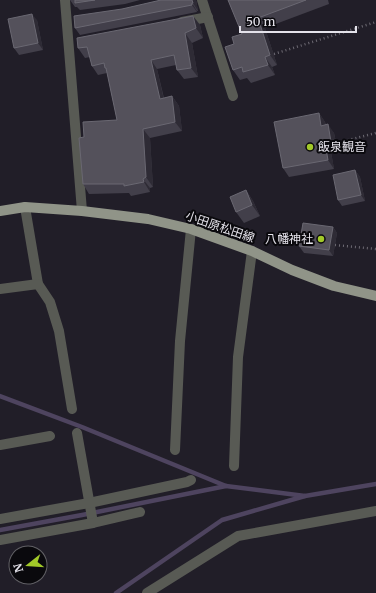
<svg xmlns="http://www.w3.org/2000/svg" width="376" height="593" font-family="Merriweather,'Noto Sans JP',serif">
	<rect width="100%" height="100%" fill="#211e28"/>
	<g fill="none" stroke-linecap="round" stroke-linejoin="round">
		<!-- stream -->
		<g stroke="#4e445f" stroke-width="4.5">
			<polyline points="0,396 82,427 226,486 305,496"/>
			<polyline points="0,530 82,515 226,486"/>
			<polyline points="116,593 222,520 305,496 376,484"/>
		</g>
		<!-- path -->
		<g stroke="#6d6a73" stroke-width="2.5" stroke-dasharray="1 3" stroke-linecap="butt">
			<polyline points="274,54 376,22"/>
			<polyline points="336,143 376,133"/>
			<polyline points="335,245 376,249"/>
		</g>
		<!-- minor -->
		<g stroke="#585a54" stroke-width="10">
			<polyline points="65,0 82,211"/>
			<polyline points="202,0 233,96"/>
			<polyline points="182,22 208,17"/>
			<polyline points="25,207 38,284 50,302 59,331 72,409"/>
			<polyline points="0,289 38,284"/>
			<polyline points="77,433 93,523"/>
			<polyline points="0,445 50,436"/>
			<polyline points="175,450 180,341 191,229"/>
			<polyline points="234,466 238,357 252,251"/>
			<polyline points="0,519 89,503 187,482 191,480"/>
			<polyline points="0,540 93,523 140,512"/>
			<polyline points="147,593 238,536 376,511"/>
		</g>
		<!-- major -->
		<polyline stroke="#909488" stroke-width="10" points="0,211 25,207 82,211 148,219 191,229 252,251 292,270 334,286 376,296"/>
	</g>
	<!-- wall -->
	<g fill="#423f4a">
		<polygon points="70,0 140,0 125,4 80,10 77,7 75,7"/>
		<polygon points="161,0 196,0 198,11 197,11 197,12 80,35 75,28 122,9"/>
		<polygon points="228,0 328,0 329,4 265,28 277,65 272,67 275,75 251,83 247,78 240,80 233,70 234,44 242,34"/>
		<polygon points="193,16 200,25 203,38 192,43 198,77 184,79 177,70 176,65 157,69 164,98 172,96 179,106 182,131 150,138 153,187 150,188 150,192 131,196 129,193 89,194 83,184 84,137 117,120 107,73 98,75 92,66 90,57 85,58 78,48"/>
		<polygon points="37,20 43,50 19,55 14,48"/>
		<polygon points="319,113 325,122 326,125 334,133 338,151 331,152 334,169 289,177 283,168"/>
		<polygon points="355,170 360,177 365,201 342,206 338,200"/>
		<polygon points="246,190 253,201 260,216 244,223 236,212"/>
		<polygon points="333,227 337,233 333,256 304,253 299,246"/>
	</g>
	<!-- shaded-wall -->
	<g fill="#2e2b35">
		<polygon points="192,0 196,0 198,11 193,3"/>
		<polygon points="192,3 197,11 197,12 192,5"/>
		<polygon points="32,14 37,20 43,50 38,43"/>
		<polygon points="193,16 200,25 203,38 196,28"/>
		<polygon points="258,18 265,28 277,65 270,55"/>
		<polygon points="185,33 192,43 198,77 191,68"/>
		<polygon points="265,57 272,67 275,75 268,65"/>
		<polygon points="151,60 157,69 166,109 160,99"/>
		<polygon points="172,96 179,106 182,131 175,122"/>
		<polygon points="319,113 325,122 328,135 321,126"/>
		<polygon points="328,124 334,133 338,151 331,142"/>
		<polygon points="143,129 150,138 153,187 146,177"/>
		<polygon points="325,143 331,152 334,169 328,160"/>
		<polygon points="355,170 360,177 365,201 361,195"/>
		<polygon points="143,179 150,188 150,192 144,182"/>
		<polygon points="246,190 253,201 260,216 252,205"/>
		<polygon points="333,227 337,233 333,256 329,250"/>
	</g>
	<!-- building -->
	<g fill="#54515b" stroke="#6a6872">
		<polygon points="75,0 95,0 75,3"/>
		<polygon points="161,0 192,0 193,3 192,3 192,5 75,28 74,16 122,9"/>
		<polygon points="228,0 306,0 258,18 270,55 265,57 268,65 243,72 242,67 233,70 225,47 234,44 232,37 242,34"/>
		<polygon points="32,14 38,43 14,48 8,19"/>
		<polygon points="193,16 196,28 185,33 191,68 177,70 174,55 151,60 160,99 172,96 175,122 143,129 146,177 143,179 144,182 124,186 124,184 83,184 79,138 84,137 83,122 117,120 106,68 105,68 104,63 92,66 87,47 78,48 77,38"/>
		<polygon points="319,113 321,126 328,124 331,142 325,143 328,160 283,168 274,122"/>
		<polygon points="355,170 361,195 338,200 333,175"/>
		<polygon points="246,190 252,205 236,212 230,197"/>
		<polygon points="303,223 333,227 329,250 299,246"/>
	</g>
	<!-- markers -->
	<g fill="#a2c929" stroke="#0a090d" stroke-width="1.5">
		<circle cx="310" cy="147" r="4"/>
		<circle cx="321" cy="239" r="4"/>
	</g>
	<g text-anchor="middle" stroke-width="4" stroke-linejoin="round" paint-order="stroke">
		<!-- poi labels -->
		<g font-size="12" fill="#e4e2ea" stroke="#0a090d" text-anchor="start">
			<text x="318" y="151">飯泉観音</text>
			<text x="313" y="243" text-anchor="end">八幡神社</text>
		</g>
		<!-- street labels -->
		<g font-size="12" fill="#e4e2ea" stroke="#0a090d">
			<text transform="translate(220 227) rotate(19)" y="4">小田原松田線</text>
		</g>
	</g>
	<!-- north arrow -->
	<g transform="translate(28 565) rotate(253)"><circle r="19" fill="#0a090d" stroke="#616065"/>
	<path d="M0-3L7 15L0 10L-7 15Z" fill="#a2c929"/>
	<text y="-6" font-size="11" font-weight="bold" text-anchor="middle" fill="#e4e2ea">N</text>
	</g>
	<!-- scale -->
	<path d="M240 26v6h116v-6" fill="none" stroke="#e4e2ea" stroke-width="2"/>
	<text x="246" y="26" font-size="12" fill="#e4e2ea" stroke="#0a090d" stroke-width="3" paint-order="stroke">50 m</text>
</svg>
